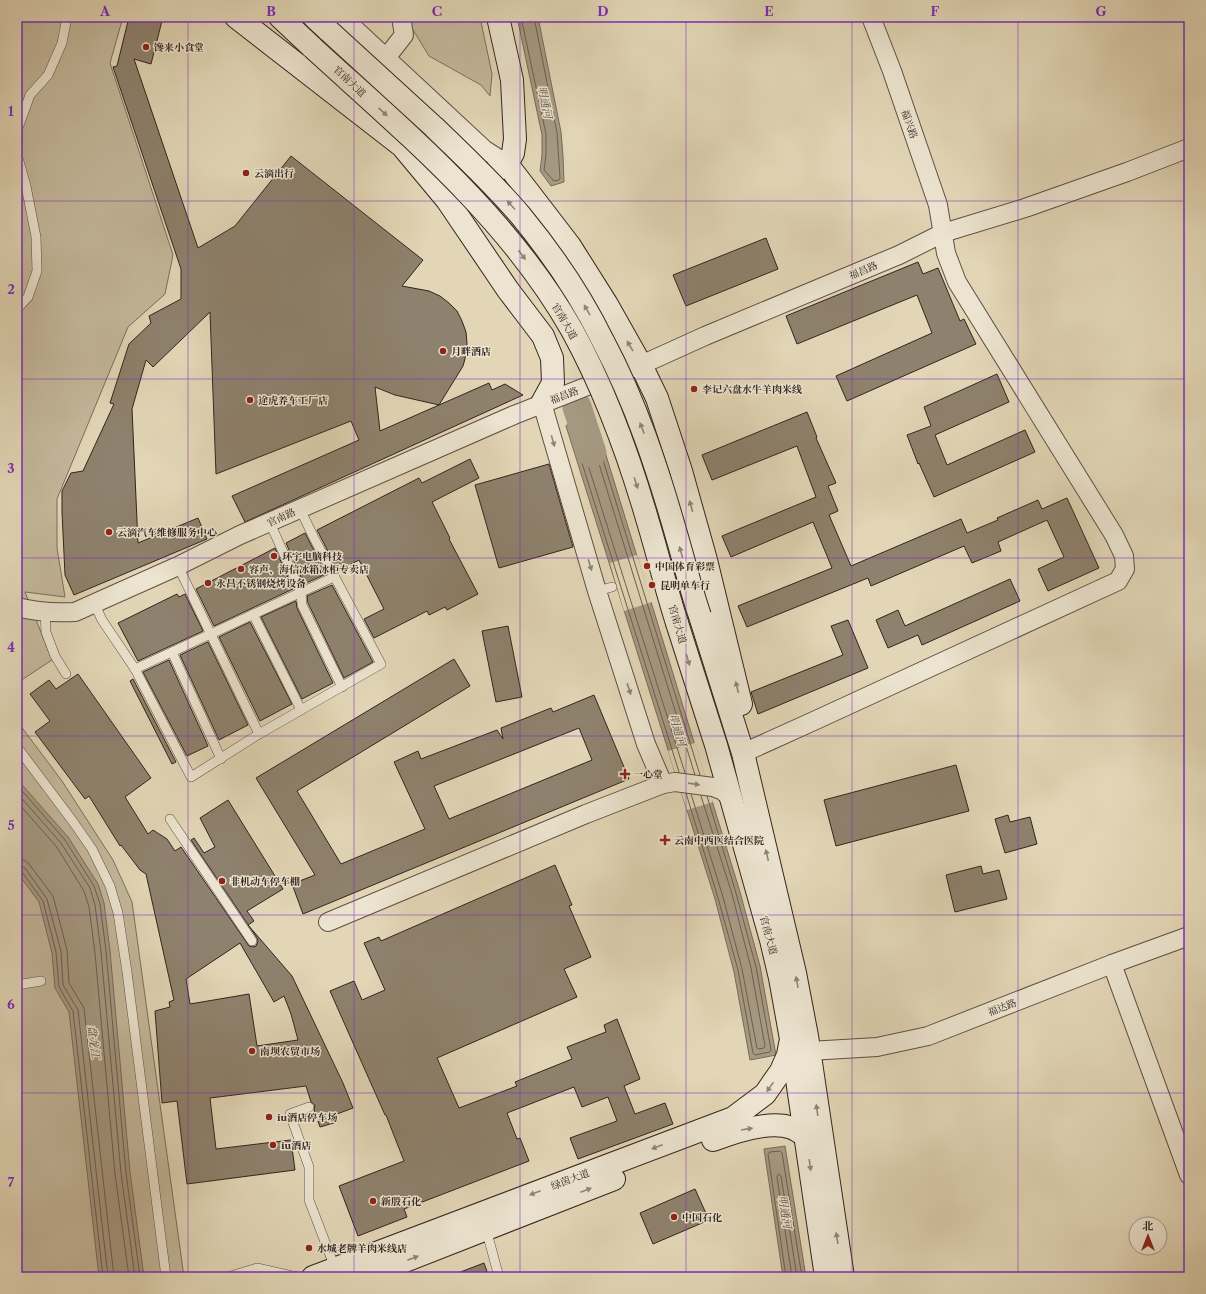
<svg xmlns="http://www.w3.org/2000/svg" width="1206" height="1294" font-family="'Libre Caslon Text','Noto Serif SC',serif">
	<rect width="100%" height="100%" fill="#e2d6b6"/>
	<filter id="stains"><feTurbulence type="fractalNoise" baseFrequency=".005" numOctaves="4"/><feColorMatrix values="0 0 0 0 .2 0 0 0 0 .09 0 0 0 0 .02 0 0 0 .5 -.17"/></filter>
	<radialGradient id="worn" r=".72"><stop offset=".6" stop-color="#630" stop-opacity="0"/><stop offset="1" stop-color="#630" stop-opacity=".3"/></radialGradient>
	<!-- green -->
	<g fill="#c4b89c" stroke="#7b6e5d">
		<polygon points="17,17 123,17 110,63 173,255 165,294 128,327 57,499 57,548 65,597 25,592 52,660 17,683"/>
		<polygon points="410,17 480,17 492,74 490,96 481,85 429,56 410,25"/>
		<polygon points="17,721 62,781 113,860 132,902 184,1277 17,1277"/>
	</g>
	<!-- water -->
	<g fill="#a69982" stroke="#786a5a">
		<polygon points="517,17 538,17 561,132 563,156 564,182 551,186 540,171 542,155 542,135"/>
		<polygon points="580,415 588,415 594,416 740,892 760,966 776,1055 750,1060 734,972 715,899 566,426 573,418"/>
		<polygon points="17,779 68,837 98,884 104,903 110,951 130,1172 144,1277 99,1277 69,1012 55,988 52,953 39,902 17,872"/>
		<polygon points="785,1146 806,1277 783,1277 764,1149"/>
	</g>
	<!-- pier -->
	<g fill="#e2d6b6">
		<polygon points="637,555 652,602 624,611 610,563"/>
		<polygon points="695,743 713,802 687,810 668,751"/>
	</g>
	<g fill="none" stroke-linecap="round" stroke-linejoin="round">
		<!-- shore -->
		<g stroke="#6c5e50" stroke-width="1">
			<polyline points="521,17 546,134 546,155 544,170 554,181 559,180 560,178 557,133 534,17"/>
			<path d="M679,772l-108,-344c4,-8 12,-12 20,-7l109,354"/>
			<path d="M685,773l-108,-343c0,-5 5,-7 9,-6l1,1 108,350"/>
			<polyline points="17,785 65,840 94,886 100,904 106,951 126,1173 140,1277"/>
			<polyline points="17,793 61,843 90,888 95,905 101,952 121,1173 135,1277"/>
			<polyline points="686,793 718,898 738,970 753,1053 755,1055 770,1052 771,1050 756,967 736,893 707,796"/>
			<polyline points="691,794 723,897 742,969 757,1048 759,1049 764,1048 765,1046 751,968 732,894 701,796"/>
			<polyline points="17,802 56,846 84,891 89,907 95,953 115,1174 129,1277"/>
			<polyline points="17,859 24,860 29,864 53,896 67,950 69,983 84,1008 114,1277"/>
			<polyline points="17,865 21,866 25,868 47,899 61,951 63,985 78,1010 108,1277"/>
			<polyline points="17,870 22,872 43,901 56,952 59,987 73,1011 103,1277"/>
			<polyline points="786,1277 768,1154 770,1152 780,1151 782,1153 802,1277"/>
			<polyline points="792,1277 777,1177 778,1174 781,1176 797,1277"/>
		</g>
		<!-- river -->
		<polyline stroke="#a69982" stroke-width="29" points="577,407 592,453"/>
	</g>
	<!-- building -->
	<g fill="#8e816d" stroke="#32241e" fill-rule="evenodd">
		<polygon points="129,17 163,17 151,64 134,59 198,248 235,226 291,156 423,260 402,286 429,291 440,296 449,303 457,311 462,321 466,332 467,343 466,355 463,366 439,405 395,395 375,387 380,431 489,383 492,390 505,384 523,395 245,522 232,496 359,440 351,421 216,474 210,312 153,367 146,360 132,409 138,543 198,518 207,539 74,595 65,575 62,512 62,491 71,473 83,471 114,404 110,403 129,344 151,323 149,316 181,299 181,269 113,67 117,66"/>
		<polygon points="766,238 778,269 686,306 673,275"/>
		<polygon points="918,262 923,274 938,268 960,321 964,319 976,344 847,401 836,376 932,333 917,295 797,344 786,316"/>
		<polygon points="997,374 1009,402 935,435 947,465 1025,430 1035,452 934,497 919,463 918,464 907,435 931,426 924,407"/>
		<polygon points="807,412 817,437 816,438 836,483 828,486 838,511 829,515 851,566 961,519 967,533 998,520 997,518 1038,500 1042,509 1067,498 1099,568 1048,591 1038,569 1064,557 1047,520 998,542 1001,551 972,563 964,546 871,586 868,578 747,627 738,606 832,568 813,522 731,557 722,536 816,497 797,446 712,480 702,455"/>
		<polygon points="470,459 479,478 432,502 450,538 449,539 478,594 447,610 445,607 429,615 427,611 374,638 364,619 384,609 359,560 338,571 317,530 419,478 422,483"/>
		<polygon points="549,464 573,547 499,568 475,485"/>
		<polygon points="305,533 326,574 304,584 286,543"/>
		<polygon points="275,548 293,589 214,626 196,589"/>
		<polygon points="1010,579 1020,601 922,645 918,635 888,648 876,620 898,610 905,626"/>
		<polygon points="332,585 373,662 344,678 308,603 307,596"/>
		<polygon points="177,594 179,597 185,594 203,631 138,661 118,623"/>
		<polygon points="296,601 297,608 333,683 302,699 261,617"/>
		<polygon points="848,620 868,668 758,714 751,692 843,655 831,626"/>
		<polygon points="250,622 292,704 260,721 219,637"/>
		<polygon points="508,626 522,697 496,702 482,631"/>
		<polygon points="208,642 248,725 219,740 180,655"/>
		<path d="M454,659l16,27 -173,105 44,73 84,-35 -31,-67 24,-11 3,8 76,-29 6,9 -2,-11 50,-20 2,4 41,-17 35,84 -326,135 -11,-30 23,-9 -59,-97zM579,728l13,32 -143,59 -15,-33z"/>
		<polygon points="169,660 208,746 187,756 143,672"/>
		<path d="M78,674l73,104 -26,19 23,37 5,-4 14,9 8,12 6,-4 68,99 4,1 3,-1 2,-5 -1,-3 -66,-98 3,-2 10,15 11,-6 -15,-29 28,-18 55,89 -36,22 7,10 -6,4 44,51 51,107 10,25 -16,6v8l-17,5 -6,-17 1,-5 -4,-3 -5,-16 -96,12 6,51 75,-9 4,30 -108,14 -10,-83 -15,2 -7,-92 15,-4 -1,-5 5,-2 -28,-126 -6,-4 -19,-25 -1,1 -31,-50 -4,3 -50,-67 15,-11 -20,-27 19,-14 7,9zM240,943l34,59 10,-6 7,18 7,26 -41,6 -8,-52 -59,10 -4,-25z"/>
		<polygon points="133,679 176,762 172,764 130,681"/>
		<polygon points="956,765 969,811 836,846 824,800"/>
		<polygon points="1008,815 1010,822 1030,817 1037,844 1005,853 995,819"/>
		<polygon points="555,865 572,905 569,906 591,957 564,969 577,997 437,1058 459,1108 517,1086 515,1082 572,1059 567,1047 606,1032 604,1025 617,1019 640,1079 624,1086 635,1114 665,1103 673,1124 578,1159 570,1138 617,1121 608,1097 582,1107 574,1087 507,1113 517,1139 520,1138 529,1161 404,1209 407,1217 358,1236 339,1186 404,1161 386,1115 385,1115 330,991 354,981 362,1000 385,990 364,943 379,937 381,941"/>
		<polygon points="981,866 983,874 999,870 1007,899 955,912 946,875"/>
		<polygon points="695,1189 709,1220 653,1244 640,1213"/>
		<polygon points="484,1263 489,1277 451,1277 450,1276"/>
	</g>
	<g fill="none" stroke-linecap="round" stroke-linejoin="round">
		<!-- lane casing -->
		<g stroke="#5e5044" stroke-width="10">
			<g id="lane">
				<polyline points="17,309 28,297 37,271 36,237 26,186 18,158 18,128 30,95 48,75 62,43 67,17"/>
				<polyline points="270,523 301,592 302,605 342,687"/>
				<polyline points="178,566 259,734"/>
				<polyline points="597,591 612,587"/>
				<polyline points="94,603 102,620 135,669 191,777 259,734 381,664 314,538 300,509"/>
				<polyline points="45,611 46,632 55,656 66,674"/>
				<polyline points="253,614 301,710"/>
				<polyline points="172,652 221,759"/>
				<polyline points="135,669 334,577"/>
				<polyline points="17,747 74,823 92,849 110,886 118,913 127,972 166,1277"/>
				<polyline points="170,819 252,941"/>
				<polyline points="17,985 41,981"/>
				<polyline points="309,1107 290,1114 309,1167 309,1200 335,1268"/>
				<polyline points="486,1229 499,1277"/>
				<polyline points="228,1277 257,1268 297,1277"/>
			</g>
		</g>
		<!-- street casing -->
		<g stroke="#5e5044" stroke-width="20">
			<g id="street">
				<polyline points="342,17 485,150 507,164"/>
				<polyline points="386,58 404,35 401,17"/>
				<polyline points="542,403 597,591 646,744 663,784 675,782 713,787 723,791 731,799"/>
				<path d="M17,607c19,5 38,6 58,5l103,-46 62,-31 274,-120 127,-50 64,-29 194,-81 44,-22 82,-25 102,-36 62,-24"/>
				<polyline points="743,753 816,720 1118,581 1125,569 1124,556 1114,535 957,282 946,253 938,205 892,71 871,17"/>
				<polyline points="328,922 586,814 663,784"/>
				<polyline points="1112,964 1189,1175"/>
				<polyline points="809,1051 877,1047 928,1036 1112,964 1189,936"/>
			</g>
		</g>
		<!-- secondary casing -->
		<g stroke="#32241e" stroke-width="24">
			<g id="secondary">
				<polyline points="236,17 402,146 447,200 508,290 543,336 552,358 553,383 542,403"/>
				<polyline points="280,17 313,48"/>
				<polyline points="314,17 329,31"/>
				<polyline points="507,164 570,246 606,303 641,365 657,398 681,471 706,560 741,704"/>
				<polyline points="448,200 507,164 513,153 515,139 512,80 498,17"/>
				<polyline points="700,616 743,753 795,973 807,1036 843,1277"/>
				<polyline points="677,623 716,745 771,940 780,978 791,1039 826,1277"/>
				<path d="M713,1140c21,-8 58,-20 79,-12 5,2 10,6 14,8"/>
				<polyline points="313,1277 733,1118 765,1094 781,1071 788,1055 790,1044"/>
				<polyline points="364,1277 614,1179"/>
			</g>
		</g>
		<!-- lane -->
		<use href="#lane" stroke="#ece4d0" stroke-width="9"/>
		<!-- street -->
		<use href="#street" stroke="#ece4d0" stroke-width="18"/>
		<!-- secondary -->
		<use href="#secondary" stroke="#ece4d0" stroke-width="22"/>
		<!-- secondary-bridge casing -->
		<g stroke="#32241e" stroke-width="24" stroke-linecap="butt">
			<g id="secondary-bridge">
				<path d="M329,31c35,32 70,64 105,96 30,29 60,57 87,89 32,39 60,80 82,125 33,62 55,129 74,196 8,27 14,53 23,79"/>
				<path d="M313,48c94,86 195,169 259,282 33,60 57,126 76,192 10,33 18,67 29,101"/>
			</g>
		</g>
		<!-- secondary-bridge -->
		<use href="#secondary-bridge" stroke="#ece4d0" stroke-width="22"/>
	</g>
	<!-- one-way arrows -->
	<defs><path id="oneway-solid" d="M-6-.8H1V-3.2L6.5 0L1 3.2V.8H-6Z"/></defs>
	<g fill="#8f8477">
		<use href="#oneway-solid" transform="translate(383 112) rotate(43)"/>
		<use href="#oneway-solid" transform="translate(511 205) rotate(-132)"/>
		<use href="#oneway-solid" transform="translate(522 255) rotate(53)"/>
		<use href="#oneway-solid" transform="translate(587 310) rotate(-120)"/>
		<use href="#oneway-solid" transform="translate(630 346) rotate(-120)"/>
		<use href="#oneway-solid" transform="translate(642 428) rotate(-111)"/>
		<use href="#oneway-solid" transform="translate(553 441) rotate(74)"/>
		<use href="#oneway-solid" transform="translate(636 483) rotate(72)"/>
		<use href="#oneway-solid" transform="translate(691 506) rotate(-106)"/>
		<use href="#oneway-solid" transform="translate(681 552) rotate(-106)"/>
		<use href="#oneway-solid" transform="translate(590 565) rotate(73)"/>
		<use href="#oneway-solid" transform="translate(688 660) rotate(74)"/>
		<use href="#oneway-solid" transform="translate(737 687) rotate(-103)"/>
		<use href="#oneway-solid" transform="translate(629 689) rotate(72)"/>
		<use href="#oneway-solid" transform="translate(694 784) rotate(8)"/>
		<use href="#oneway-solid" transform="translate(767 855) rotate(-103)"/>
		<use href="#oneway-solid" transform="translate(797 982) rotate(-100)"/>
		<use href="#oneway-solid" transform="translate(770 1087) rotate(125)"/>
		<use href="#oneway-solid" transform="translate(817 1110) rotate(-98)"/>
		<use href="#oneway-solid" transform="translate(747 1129) rotate(-9)"/>
		<use href="#oneway-solid" transform="translate(657 1147) rotate(159)"/>
		<use href="#oneway-solid" transform="translate(810 1165) rotate(82)"/>
		<use href="#oneway-solid" transform="translate(586 1190) rotate(-21)"/>
		<use href="#oneway-solid" transform="translate(535 1193) rotate(159)"/>
		<use href="#oneway-solid" transform="translate(837 1238) rotate(-99)"/>
		<use href="#oneway-solid" transform="translate(413 1258) rotate(-21)"/>
	</g>
	<!-- grid -->
	<path fill="none" stroke="#7b2cbf" stroke-width="1" stroke-opacity="0.55" d="M188,17v1260M354,17v1260M520,17v1260M686,17v1260M852,17v1260M1018,17v1260M17,201h1172M17,379h1172M17,558h1172M17,736h1172M17,915h1172M17,1093h1172"/>
	<!-- markers -->
	<g fill="#8f2418" stroke="#ece4d0" stroke-width="1.5">
		<circle cx="146" cy="47" r="4"/>
		<circle cx="246" cy="173" r="4"/>
		<circle cx="443" cy="351" r="4"/>
		<circle cx="694" cy="389" r="4"/>
		<circle cx="250" cy="400" r="4"/>
		<circle cx="109" cy="532" r="4"/>
		<circle cx="274" cy="556" r="4"/>
		<circle cx="647" cy="566" r="4"/>
		<circle cx="241" cy="569" r="4"/>
		<circle cx="208" cy="583" r="4"/>
		<circle cx="652" cy="585" r="4"/>
		<path d="M623 768h4v4h4v4h-4v4h-4v-4h-4v-4h4z"/>
		<path d="M663 834h4v4h4v4h-4v4h-4v-4h-4v-4h4z"/>
		<circle cx="222" cy="881" r="4"/>
		<circle cx="252" cy="1051" r="4"/>
		<circle cx="269" cy="1117" r="4"/>
		<circle cx="273" cy="1145" r="4"/>
		<circle cx="373" cy="1201" r="4"/>
		<circle cx="674" cy="1217" r="4"/>
		<circle cx="309" cy="1248" r="4"/>
	</g>
	<g text-anchor="middle" stroke-width="3" stroke-linejoin="round" paint-order="stroke">
		<!-- poi labels -->
		<g font-size="10" font-weight="bold" fill="#32241e" stroke="#ece4d0" text-anchor="start">
			<text x="154" y="51">馋来小食堂</text>
			<text x="254" y="177">云滴出行</text>
			<text x="451" y="355">月畔酒店</text>
			<text x="702" y="393">李记六盘水牛羊肉米线</text>
			<text x="258" y="404">途虎养车工厂店</text>
			<text x="117" y="536">云滴汽车维修服务中心</text>
			<text x="282" y="560">环宇电脑科技</text>
			<text x="655" y="570">中国体育彩票</text>
			<text x="249" y="573">容声、海信冰箱冰柜专卖店</text>
			<text x="216" y="587">永昌不锈钢烧烤设备</text>
			<text x="660" y="589">昆明单车行</text>
			<text x="633" y="778">一心堂</text>
			<text x="674" y="844">云南中西医结合医院</text>
			<text x="230" y="885">非机动车停车棚</text>
			<text x="260" y="1055">南坝农贸市场</text>
			<text x="277" y="1121">iu酒店停车场</text>
			<text x="281" y="1149">iu酒店</text>
			<text x="381" y="1205">新殷石化</text>
			<text x="682" y="1221">中国石化</text>
			<text x="317" y="1252">水城老牌羊肉米线店</text>
		</g>
		<!-- street labels -->
		<g font-size="10" fill="#32241e" stroke="#ece4d0">
			<text transform="translate(350 81) rotate(43)" y="4">官南大道</text>
			<text transform="translate(910 124) rotate(71)" y="4">福兴路</text>
			<text transform="translate(863 270) rotate(-23)" y="4">福昌路</text>
			<text transform="translate(565 321) rotate(60)" y="4">官南大道</text>
			<text transform="translate(564 395) rotate(-21)" y="4">福昌路</text>
			<text transform="translate(281 517) rotate(-24)" y="4">官南路</text>
			<text transform="translate(678 624) rotate(74)" y="4">官南大道</text>
			<text transform="translate(769 935) rotate(75)" y="4">官南大道</text>
			<text transform="translate(1002 1007) rotate(-21)" y="4">福达路</text>
			<text transform="translate(570 1179) rotate(-21)" y="4">绿茵大道</text>
		</g>
		<!-- water labels -->
		<g font-size="11" font-style="italic" fill="#55473c" stroke="#ece4d0">
			<text transform="translate(545 102) rotate(78)" y="4">明通河</text>
			<text transform="translate(678 730) rotate(73)" y="4">明通河</text>
			<text transform="translate(94 1042) rotate(83)" y="4">盘龙江</text>
			<text transform="translate(785 1212) rotate(81)" y="4">明通河</text>
		</g>
	</g>
	<!-- margin -->
	<rect width="1206" height="1294" fill="none" stroke="#e2d6b6" stroke-width="44"/>
	<!-- north arrow -->
	<g transform="translate(1148 1236)"><circle r="19" fill="#ece4d0" stroke="#a29789"/>
	<path d="M0-3L7 15L0 10L-7 15Z" fill="#8f2418"/>
	<text y="-6" font-size="11" font-weight="bold" text-anchor="middle" fill="#32241e">北</text>
	</g>
	<rect x="22" y="22" width="1162" height="1250" fill="none" stroke="#7b2cbf" stroke-width="1.5"/>
	<g font-size="13" text-anchor="middle" font-weight="bold" fill="#7b2cbf">
		<text x="105" y="16">A</text>
		<text x="271" y="16">B</text>
		<text x="437" y="16">C</text>
		<text x="603" y="16">D</text>
		<text x="769" y="16">E</text>
		<text x="935" y="16">F</text>
		<text x="1101" y="16">G</text>
		<text x="11" y="116">1</text>
		<text x="11" y="294">2</text>
		<text x="11" y="473">3</text>
		<text x="11" y="652">4</text>
		<text x="11" y="830">5</text>
		<text x="11" y="1009">6</text>
		<text x="11" y="1187">7</text>
	</g>
	<rect width="100%" height="100%" filter="url(#stains)"/>
	<rect width="100%" height="100%" fill="url(#worn)"/>
</svg>
